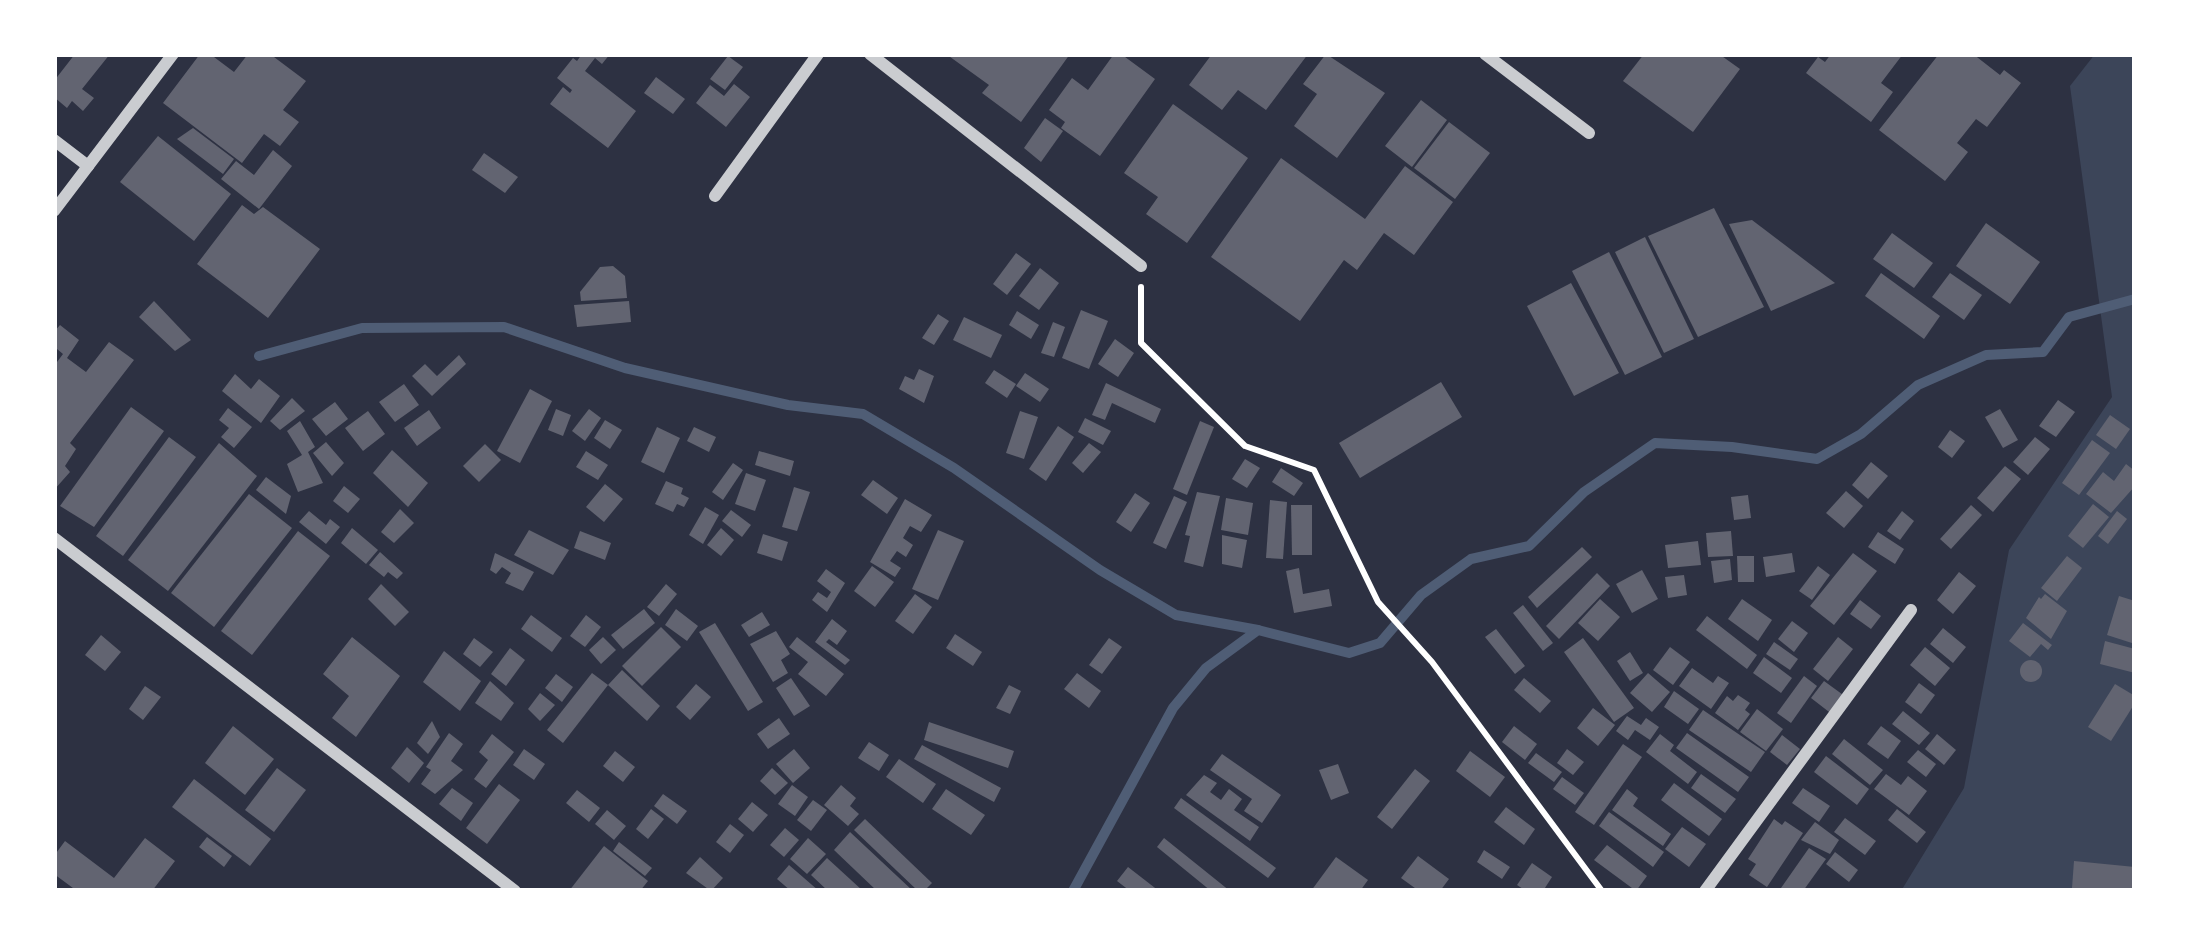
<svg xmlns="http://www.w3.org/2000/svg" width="2189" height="945" font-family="Barlow,sans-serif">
	<rect width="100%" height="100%" fill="#2d3142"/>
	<!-- green -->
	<polygon fill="#3c4559" points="2095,54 2135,54 2135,891 1901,891 1964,788 2009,550 2112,397 2070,86"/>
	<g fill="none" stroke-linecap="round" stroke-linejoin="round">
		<!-- stream -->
		<g stroke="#4f5d75" stroke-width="10">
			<polyline points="259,356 362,328 504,327 625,368 788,405 863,414 954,468 1100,570 1176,615 1258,630"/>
			<polyline points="1073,891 1173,708 1206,668 1258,630 1349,653 1380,643 1421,595 1471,559 1529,546 1584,492 1655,443 1732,447 1817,459 1861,434 1918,385 1986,355 2043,352 2069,317 2135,299"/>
		</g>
	</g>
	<!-- building -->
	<g fill="#626471">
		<polygon points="75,54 110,54 82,89 94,98 83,111 72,101 67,108 54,97 54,81"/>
		<polygon points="200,54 210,54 234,72 248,54 270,54 306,81 283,110 299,122 280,146 264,134 242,163 163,103"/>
		<polygon points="582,54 610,54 602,64 595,58 585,71 636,111 608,148 550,104 563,87 570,93 572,90 557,78 573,58 577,61"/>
		<polygon points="946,54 1070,54 1021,122 982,93 989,85"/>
		<polygon points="1114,54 1121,54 1155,79 1100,156 1061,128 1065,122 1049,110 1072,78 1088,90"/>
		<polygon points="1212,54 1308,54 1266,110 1238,90 1222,110 1189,85"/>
		<polygon points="1326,54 1385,93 1337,158 1294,126 1317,94 1303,84"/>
		<polygon points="1644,54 1719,54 1740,69 1693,132 1623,81"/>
		<polygon points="1831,54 1903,54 1881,83 1893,92 1871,122 1806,73 1818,57 1825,62"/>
		<polygon points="1939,54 1973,54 2000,75 2004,70 2021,83 1987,127 1976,119 1957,143 1968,152 1945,181 1879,130"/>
		<polygon points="728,56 743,67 725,90 710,79"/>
		<polygon points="656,77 685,99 673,114 644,93"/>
		<polygon points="734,84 750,97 726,127 696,103 710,85 724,96"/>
		<polygon points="1421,100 1447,120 1412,167 1385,146"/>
		<polygon points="1173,104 1248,158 1187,243 1146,214 1158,197 1124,173"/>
		<polygon points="1045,118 1063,131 1041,162 1024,148"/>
		<polygon points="1449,122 1490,153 1455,199 1414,168"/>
		<polygon points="193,128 234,159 223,174 177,139"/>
		<polygon points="158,136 231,194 194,241 120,182"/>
		<polygon points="273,150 292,166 259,209 221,179 236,161 254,175"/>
		<polygon points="484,153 518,177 505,193 472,170"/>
		<polygon points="1281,158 1365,219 1405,166 1453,202 1414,255 1384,233 1357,270 1344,260 1300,321 1211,257"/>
		<polygon points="242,205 254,214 263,207 320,249 268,318 197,264"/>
		<polygon points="1714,208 1764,307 1698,337 1648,236"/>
		<polygon points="1752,220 1835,283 1771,311 1729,224"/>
		<polygon points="1986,223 2040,262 2010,304 1956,266"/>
		<polygon points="1892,233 1933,263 1914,288 1873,259"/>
		<polygon points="1645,237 1694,339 1664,353 1615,252"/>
		<polygon points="1609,252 1662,357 1625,375 1572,271"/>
		<polygon points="1016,253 1031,264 1007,295 993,284"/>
		<polygon points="613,266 625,276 627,298 581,301 580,292 600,267"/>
		<polygon points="1040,268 1059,283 1039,310 1019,296"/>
		<polygon points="1881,273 1940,316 1924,339 1865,296"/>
		<polygon points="1950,273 1982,295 1964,320 1932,297"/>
		<polygon points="1571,283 1619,373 1574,396 1527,306"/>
		<polygon points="154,301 191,340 175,351 139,317"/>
		<polygon points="629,301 631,322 577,327 574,305"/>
		<polygon points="1081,310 1108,321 1089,369 1062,358"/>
		<polygon points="1017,311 1039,325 1031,339 1009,325"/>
		<polygon points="938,314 949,321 934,345 922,338"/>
		<polygon points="964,317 1002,335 991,358 953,340"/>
		<polygon points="1053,322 1065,327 1054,357 1041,353"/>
		<polygon points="60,325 79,340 67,358 86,372 109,342 134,360 70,443 76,449 65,466 70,472 54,490 54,366 63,354 57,349 54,353 54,332"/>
		<polygon points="1115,339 1134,353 1118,377 1098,364"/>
		<polygon points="459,355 466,364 432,396 412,376 425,364 437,376"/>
		<polygon points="919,369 934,376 924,403 899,389 905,376 914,380"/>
		<polygon points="994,370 1016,384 1007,398 985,383"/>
		<polygon points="1025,373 1049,389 1040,402 1016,386"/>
		<polygon points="235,374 251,389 259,379 280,396 261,423 222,391"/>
		<polygon points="1441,382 1462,417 1360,478 1339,443"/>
		<polygon points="1106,383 1161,409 1155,423 1112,403 1105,420 1092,415"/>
		<polygon points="404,384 419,405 395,422 379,402"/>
		<polygon points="530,389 552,401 520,463 497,451"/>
		<polygon points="292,398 305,411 280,430 270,421"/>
		<polygon points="2058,400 2075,412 2056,437 2039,426"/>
		<polygon points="335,402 348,419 326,436 312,419"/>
		<polygon points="131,407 164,431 94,527 60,506"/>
		<polygon points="228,408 252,427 234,448 221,437 229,428 219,420"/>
		<polygon points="556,409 571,415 563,436 548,430"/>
		<polygon points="589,409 601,418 585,441 572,431"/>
		<polygon points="2000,409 2018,440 2003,448 1985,417"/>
		<polygon points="429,410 441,428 417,446 404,428"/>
		<polygon points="368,411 385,434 363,451 345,428"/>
		<polygon points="1020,411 1038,417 1024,459 1006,453"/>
		<polygon points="2110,415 2130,429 2116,449 2096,435"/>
		<polygon points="1085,418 1111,431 1103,445 1078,432"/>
		<polygon points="605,420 622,430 610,449 594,438"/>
		<polygon points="300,421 315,447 308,452 323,483 298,492 287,464 302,455 287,431"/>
		<polygon points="1200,421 1214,427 1187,495 1173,489"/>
		<polygon points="1058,426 1074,437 1046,481 1029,469"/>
		<polygon points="657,427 680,438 664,473 641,462"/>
		<polygon points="694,427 716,437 709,452 687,441"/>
		<polygon points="1950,430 1965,441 1952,458 1938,447"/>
		<polygon points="169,437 196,457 123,556 96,536"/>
		<polygon points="2035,437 2050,449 2028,475 2013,462"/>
		<polygon points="2092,440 2110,453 2079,495 2062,483"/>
		<polygon points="326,442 344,463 332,476 313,453"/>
		<polygon points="219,443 257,476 168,591 128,560"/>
		<polygon points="1089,443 1101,452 1083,473 1072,463"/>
		<polygon points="485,444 501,460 479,482 463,466"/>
		<polygon points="392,450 428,483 408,507 373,473"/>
		<polygon points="586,451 608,465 598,480 576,467"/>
		<polygon points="759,451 794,461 790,476 755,465"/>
		<polygon points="1245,459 1260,468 1247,488 1232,479"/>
		<polygon points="1871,462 1888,476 1868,499 1852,485"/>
		<polygon points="733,463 743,470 723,500 712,492"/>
		<polygon points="2126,464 2135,471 2135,486 2111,513 2086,494 2103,472 2114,481"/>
		<polygon points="2005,466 2021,479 1993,512 1977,498"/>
		<polygon points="1281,468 1303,483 1294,496 1272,482"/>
		<polygon points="746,473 766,480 755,511 735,504"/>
		<polygon points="266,477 291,496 286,514 256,490"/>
		<polygon points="873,480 898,498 887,514 861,495"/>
		<polygon points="666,481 683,488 681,494 689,498 684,507 677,504 673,512 655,504"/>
		<polygon points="605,484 623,499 604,522 586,507"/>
		<polygon points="344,486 360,499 348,513 333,501"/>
		<polygon points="794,487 810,492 797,531 782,527"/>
		<polygon points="1846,491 1863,506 1844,528 1826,513"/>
		<polygon points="1197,492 1220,496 1203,567 1184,562 1190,536 1185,535"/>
		<polygon points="1135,493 1150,503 1131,532 1116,522"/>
		<polygon points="249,494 292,528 214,627 171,593"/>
		<polygon points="1748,495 1751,518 1734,520 1731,497"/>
		<polygon points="1174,496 1187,502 1166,549 1153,543"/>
		<polygon points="1226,498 1253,503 1248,535 1221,530"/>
		<polygon points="905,499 932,515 921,532 910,526 903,538 913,545 906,557 897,551 890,561 901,568 895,577 870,562"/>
		<polygon points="1270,500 1287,502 1283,559 1266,558"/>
		<polygon points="2093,504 2109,517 2083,548 2068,536"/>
		<polygon points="1291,505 1312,505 1312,555 1292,555"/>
		<polygon points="1971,505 1982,515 1951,549 1940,539"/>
		<polygon points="705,507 719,515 703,544 689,535"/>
		<polygon points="400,509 414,523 394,543 381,532"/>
		<polygon points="731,510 751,525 742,537 722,521"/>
		<polygon points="309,511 326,525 330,519 340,527 326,544 299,522"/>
		<polygon points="1902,511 1914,521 1900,540 1887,531"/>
		<polygon points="2117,511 2127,519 2108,544 2098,536"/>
		<polygon points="352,528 378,550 366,564 341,543"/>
		<polygon points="721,528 734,540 721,556 707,545"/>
		<polygon points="529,530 569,550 553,575 514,555"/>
		<polygon points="938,530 964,541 938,600 912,589"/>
		<polygon points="298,531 330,556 252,655 221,631"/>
		<polygon points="580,531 611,543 605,560 574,548"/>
		<polygon points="1731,531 1733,556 1708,557 1706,533"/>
		<polygon points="1878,532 1904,549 1895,564 1868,547"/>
		<polygon points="763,534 788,542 782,561 757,553"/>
		<polygon points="1222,535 1247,540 1242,568 1222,564"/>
		<polygon points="1698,541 1701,565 1668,568 1665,545"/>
		<polygon points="1582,547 1592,557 1537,608 1528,597"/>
		<polygon points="380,552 403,573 397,579 388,572 384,577 369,565"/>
		<polygon points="495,553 534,572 523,591 505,583 511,573 502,567 496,574 490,570"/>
		<polygon points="1792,553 1795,572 1766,577 1763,557"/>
		<polygon points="1853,553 1877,571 1834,625 1810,606"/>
		<polygon points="1737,556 1754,556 1754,582 1738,582"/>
		<polygon points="2067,556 2082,568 2057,601 2041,588"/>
		<polygon points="1730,559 1732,580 1714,583 1711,561"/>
		<polygon points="872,566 894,582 875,607 854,591"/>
		<polygon points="1818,566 1830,575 1812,600 1799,591"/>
		<polygon points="1299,568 1303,594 1329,589 1332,606 1294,613 1286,571"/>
		<polygon points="826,569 845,583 827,612 812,600 818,592 827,598 831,592 817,581"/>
		<polygon points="1642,570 1658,599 1632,613 1616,584"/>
		<polygon points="1959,572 1976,586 1953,614 1937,600"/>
		<polygon points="1597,573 1610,586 1559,639 1546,626"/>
		<polygon points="1684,575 1687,595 1668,598 1665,577"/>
		<polygon points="381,584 409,612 395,626 368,599"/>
		<polygon points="666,584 677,594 659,616 647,607"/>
		<polygon points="915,594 932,607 913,634 895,621"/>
		<polygon points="2045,594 2067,611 2051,639 2026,618 2039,597 2041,599"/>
		<polygon points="2119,596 2135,601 2135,644 2107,635"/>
		<polygon points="1600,599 1620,617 1598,641 1578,623"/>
		<polygon points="1742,599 1772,620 1758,641 1728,619"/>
		<polygon points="1860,600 1881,616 1871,629 1850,614"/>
		<polygon points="1523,605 1553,643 1543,651 1513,613"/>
		<polygon points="644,609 655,623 623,649 611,635"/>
		<polygon points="676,609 698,626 687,641 665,625"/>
		<polygon points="762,612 770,625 749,637 741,625"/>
		<polygon points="531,615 562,638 552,652 521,629"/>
		<polygon points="586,615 601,627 585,647 570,636"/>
		<polygon points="1707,616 1757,655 1747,669 1696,630"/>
		<polygon points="832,619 847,631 837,645 829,639 826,642 850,660 845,665 815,642"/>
		<polygon points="1792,621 1808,633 1794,652 1778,639"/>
		<polygon points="715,623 763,702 748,711 699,632"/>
		<polygon points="2023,623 2052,645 2048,650 2041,644 2030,657 2009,641"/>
		<polygon points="661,627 681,647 642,686 622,666"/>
		<polygon points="1943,628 1966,647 1953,663 1930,644"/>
		<polygon points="1496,629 1525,666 1515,674 1485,637"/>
		<polygon points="776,631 790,654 781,660 788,673 773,682 750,644"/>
		<polygon points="955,634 982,652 973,666 946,648"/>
		<polygon points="101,635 121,652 105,671 85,655"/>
		<polygon points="352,637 400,676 356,737 332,718 349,696 323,674"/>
		<polygon points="603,637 616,650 601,664 589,650"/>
		<polygon points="797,637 844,674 826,696 798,674 808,662 789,647"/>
		<polygon points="1838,637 1853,649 1828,681 1813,669"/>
		<polygon points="474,638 493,652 480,667 463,654"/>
		<polygon points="1109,638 1122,647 1102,674 1089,665"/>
		<polygon points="1583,638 1634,708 1614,722 1564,652"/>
		<polygon points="2105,641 2135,649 2135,673 2100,664"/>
		<polygon points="1774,642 1798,659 1790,670 1766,654"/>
		<polygon points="1670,647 1690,662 1673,685 1653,670"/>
		<polygon points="1925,647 1950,668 1935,686 1910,665"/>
		<polygon points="510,648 525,660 506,686 491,674"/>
		<polygon points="444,651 481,681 460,711 423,682"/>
		<polygon points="1630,652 1643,673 1630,681 1617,661"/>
		<polygon points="1764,657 1792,678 1781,693 1753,673"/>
		<circle cx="2031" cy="671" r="11"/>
		<polygon points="1692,668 1713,683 1718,676 1729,683 1711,709 1679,686"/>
		<polygon points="622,670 660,706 647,721 608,685"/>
		<polygon points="592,673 608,685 563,743 547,730"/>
		<polygon points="1077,673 1101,691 1089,708 1064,689"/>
		<polygon points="1648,673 1670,692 1652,712 1630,693"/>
		<polygon points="556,674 573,687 562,702 545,688"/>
		<polygon points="1804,676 1817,686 1791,723 1777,713"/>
		<polygon points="791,678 810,706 794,716 776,688"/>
		<polygon points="1524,678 1551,701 1540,713 1514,690"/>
		<polygon points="490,681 514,703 501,721 475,703"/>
		<polygon points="1824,681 1846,697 1833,715 1811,698"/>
		<polygon points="1919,683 1935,695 1921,714 1905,702"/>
		<polygon points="696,684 711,697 690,720 676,707"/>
		<polygon points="2115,684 2135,696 2135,703 2111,741 2088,727"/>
		<polygon points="1009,685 1021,691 1010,714 996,708"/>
		<polygon points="145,686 161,697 143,720 129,709"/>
		<polygon points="1674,691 1699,709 1688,724 1664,707"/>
		<polygon points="540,693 555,705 540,721 528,709"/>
		<polygon points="1738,695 1750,703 1745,710 1750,714 1738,730 1715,713 1727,696 1733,701"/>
		<polygon points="1593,708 1615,725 1598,746 1577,728"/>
		<polygon points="1757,709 1783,729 1766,751 1740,732"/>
		<polygon points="1703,710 1765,752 1751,772 1689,730"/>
		<polygon points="1903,711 1930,733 1919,745 1892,724"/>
		<polygon points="1627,716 1641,725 1646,718 1659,727 1650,740 1635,730 1628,740 1616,731"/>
		<polygon points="779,718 790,734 768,749 757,734"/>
		<polygon points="432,721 440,737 428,754 417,743"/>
		<polygon points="929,722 1014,751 1008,768 924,740"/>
		<polygon points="233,726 274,759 245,795 205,763"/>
		<polygon points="1514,726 1537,744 1525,760 1502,742"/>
		<polygon points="1881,726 1901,741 1888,759 1867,744"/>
		<polygon points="449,733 463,744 451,761 463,770 435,794 421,784 431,770 426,767"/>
		<polygon points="1687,733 1749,777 1738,792 1676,748"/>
		<polygon points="492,734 514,752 486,788 474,779 488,760 479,752"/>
		<polygon points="1660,734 1674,745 1670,751 1697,772 1688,784 1646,752"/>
		<polygon points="1937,734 1956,750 1944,765 1925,749"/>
		<polygon points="1782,735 1800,749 1787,765 1770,752"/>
		<polygon points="1844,739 1883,770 1870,785 1832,754"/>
		<polygon points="869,742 889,755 879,771 858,758"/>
		<polygon points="1623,744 1642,757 1594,825 1575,812"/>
		<polygon points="922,745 1001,788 994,802 914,759"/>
		<polygon points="407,747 424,763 409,783 391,768"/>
		<polygon points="524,749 545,764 534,780 513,765"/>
		<polygon points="794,749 810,768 793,783 776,764"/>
		<polygon points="1567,749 1584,762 1573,775 1557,763"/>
		<polygon points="1918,750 1936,764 1926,777 1907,762"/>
		<polygon points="615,751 635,767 623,782 603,766"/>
		<polygon points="1470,751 1505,777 1490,797 1456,771"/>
		<polygon points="1536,753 1562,772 1554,782 1528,763"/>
		<polygon points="1222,754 1281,795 1262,823 1244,811 1252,799 1210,770"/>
		<polygon points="1826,756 1869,789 1857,805 1814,772"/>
		<polygon points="899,759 936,784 923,803 886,777"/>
		<polygon points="1338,764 1349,793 1331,800 1319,770"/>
		<polygon points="277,768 306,790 274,832 245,810"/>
		<polygon points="772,768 788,783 775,795 760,781"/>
		<polygon points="1415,769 1430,781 1392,829 1377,817"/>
		<polygon points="1701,774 1736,799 1725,813 1691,788"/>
		<polygon points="1886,774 1901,785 1908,776 1927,791 1909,815 1874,789"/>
		<polygon points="1204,775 1217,783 1210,792 1221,800 1229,789 1242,799 1234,810 1259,827 1250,841 1186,795"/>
		<polygon points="1562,777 1584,793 1575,805 1553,789"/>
		<polygon points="194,779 271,839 250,866 172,807"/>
		<polygon points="1674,783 1722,819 1709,836 1661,800"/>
		<polygon points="499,784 520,800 487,844 466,828"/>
		<polygon points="792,785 808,797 795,816 778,804"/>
		<polygon points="841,785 856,798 850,806 859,814 848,826 824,805"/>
		<polygon points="452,788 473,803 461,821 439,804"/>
		<polygon points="1803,788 1830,806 1819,822 1792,803"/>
		<polygon points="946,789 985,815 971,835 932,809"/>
		<polygon points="1627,789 1638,798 1633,806 1671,834 1663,846 1612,810"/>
		<polygon points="577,790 600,808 589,822 566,803"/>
		<polygon points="663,794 687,811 677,824 654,806"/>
		<polygon points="1181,798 1276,868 1268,878 1174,808"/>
		<polygon points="813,800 827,810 811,831 797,820"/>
		<polygon points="752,802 768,815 753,832 738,819"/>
		<polygon points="1506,807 1535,829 1524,845 1494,822"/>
		<polygon points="651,809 664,819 648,839 636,829"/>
		<polygon points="1897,809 1926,832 1917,843 1888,820"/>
		<polygon points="607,810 626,826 614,840 595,824"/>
		<polygon points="1609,812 1664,852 1653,867 1599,826"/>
		<polygon points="1845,818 1876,841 1865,855 1834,832"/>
		<polygon points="865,819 932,883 924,891 918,891 854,830"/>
		<polygon points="1774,819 1782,825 1785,821 1803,833 1767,887 1749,875 1756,864 1748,859"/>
		<polygon points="1815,822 1839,840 1830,854 1801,840"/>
		<polygon points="730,824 744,835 730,853 716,842"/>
		<polygon points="1682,827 1706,844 1689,867 1665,849"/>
		<polygon points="785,828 799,840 784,857 770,845"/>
		<polygon points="850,832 913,891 877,891 834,850"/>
		<polygon points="207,837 232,856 224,867 199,847"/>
		<polygon points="145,838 175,861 152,891 77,891 54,874 54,856 65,841 114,878"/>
		<polygon points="808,838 826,854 807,874 790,859"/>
		<polygon points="1164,838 1230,891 1211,891 1157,847"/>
		<polygon points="619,842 652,868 645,876 613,851"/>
		<polygon points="1607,845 1647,876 1636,891 1594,860"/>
		<polygon points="604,846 648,881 640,891 569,891"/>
		<polygon points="1809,848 1826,859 1803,891 1786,891 1781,888"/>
		<polygon points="1484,850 1510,867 1502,879 1477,862"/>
		<polygon points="1835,852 1858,870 1849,882 1826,864"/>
		<polygon points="1418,856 1449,879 1440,891 1419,891 1401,878"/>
		<polygon points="700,857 723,878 711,891 686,873"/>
		<polygon points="1336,857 1368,880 1360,891 1311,891"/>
		<polygon points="827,858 863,891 828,891 811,875"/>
		<polygon points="2074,861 2135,867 2135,891 2072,888"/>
		<polygon points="1532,863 1552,877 1543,891 1526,891 1517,885"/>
		<polygon points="789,865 819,891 791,891 777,879"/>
		<polygon points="1128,867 1159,891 1130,891 1117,881"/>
	</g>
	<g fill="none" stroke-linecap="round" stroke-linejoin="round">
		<!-- path -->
		<polyline stroke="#fff" stroke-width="6" points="1141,287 1141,343 1245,446 1314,470 1378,602 1432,662 1602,891"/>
		<!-- minor -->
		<g stroke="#caccd0" stroke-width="12">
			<polyline points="870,54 1141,266"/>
			<polyline points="1485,54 1589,133"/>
			<polyline points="54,140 88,166"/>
			<polyline points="715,196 818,54"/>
			<polyline points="54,211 173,54"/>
			<polyline points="54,538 515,891"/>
			<polyline points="1705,891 1911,610"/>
		</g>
	</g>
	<!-- border -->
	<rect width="2189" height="945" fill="none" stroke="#ffffff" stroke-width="114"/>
</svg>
